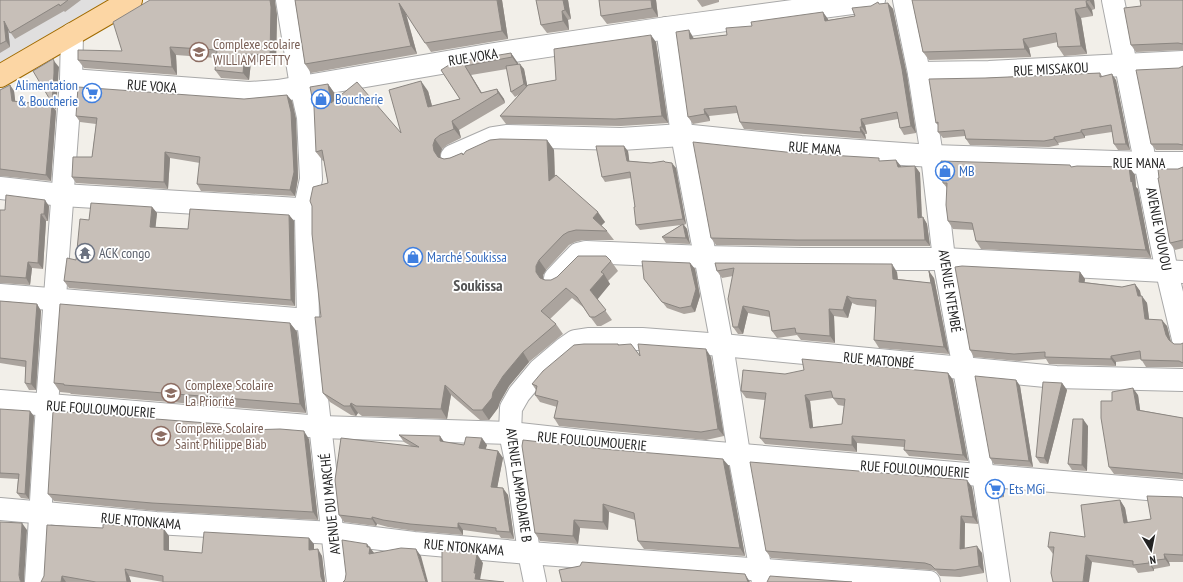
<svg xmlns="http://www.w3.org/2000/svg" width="1183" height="582" font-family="'PT Sans Narrow',sans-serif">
	<rect width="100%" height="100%" fill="#f2efe9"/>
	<!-- residential -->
	<polygon fill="#e0dfdf" points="0,0 120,0 0,71"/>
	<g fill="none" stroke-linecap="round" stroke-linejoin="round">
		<!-- minor casing -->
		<g stroke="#a9a9a9" stroke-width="24">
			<g id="minor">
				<polyline points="287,0 301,86 308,117 311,179 304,212 306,216 308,320 338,582"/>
				<polyline points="904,0 919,73 932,156 944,259 983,474 999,582"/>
				<polyline points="1113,0 1167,272 1183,339"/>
				<polyline points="667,28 682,135 722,345 739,454 763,582"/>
				<polyline points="919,73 989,72 1183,62"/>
				<polyline points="71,80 249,93 278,91 488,55 667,28 874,0"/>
				<polyline points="452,156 493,138 506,136 621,139 682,135 801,147 932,156 1146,163 1183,163"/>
				<polyline points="0,188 62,195 298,209 304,212"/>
				<polyline points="555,278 578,254 586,252 705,257 802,259 944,259 1183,272"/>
				<polyline points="0,295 308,320"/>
				<polyline points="0,401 321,427 510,433 610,444 1183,492"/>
				<polyline points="0,509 156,523 333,533 414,543 529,553 929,582"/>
				<polyline points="36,582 47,405 71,80 72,34"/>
				<polyline points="535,582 529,553 517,466 510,433 511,408 519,394 539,370 565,348 575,341 588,339 642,339 722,345 1056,377 1183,380"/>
			</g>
		</g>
		<!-- primary casing -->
		<g stroke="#a06b00" stroke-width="24">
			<polyline id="primary" points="0,76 131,0"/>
		</g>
		<!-- minor -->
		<use href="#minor" stroke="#fff" stroke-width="22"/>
		<!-- primary -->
		<use href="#primary" stroke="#fcd6a4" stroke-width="22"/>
	</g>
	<!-- wall -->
	<g fill="#aba49e" fill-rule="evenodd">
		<polygon points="0,0 81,0 65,12 64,11 15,39 8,29 10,47 0,53"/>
		<polygon points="295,0 502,0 508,39 431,52 406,13 417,54 311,73 305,64"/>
		<polygon points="536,0 568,0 571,19 568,20 569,30 547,33 541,25"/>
		<polygon points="599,0 656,0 658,17 607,24 601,16"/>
		<polygon points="697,0 719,0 719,2 702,7"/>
		<polygon points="912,0 1094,0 1095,9 1092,10 1093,16 1081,18 1087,54 1064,56 1058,47 1058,42 1029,48 1031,57 929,60 923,52"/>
		<polygon points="1183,0 1183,50 1136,52 1131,45 1141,6"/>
		<polygon points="275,2 277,15 276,63 251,62 249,80 221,78 215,70 216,58 176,55 177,75 84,68 78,60 122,51"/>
		<polygon points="888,3 893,9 907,75 916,133 904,135 900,128 898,119 865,125 867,134 865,134 866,139 744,129 740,122 737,113 709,116 710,121 693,124 688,117 693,37 694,39 727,35 752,26 828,19 828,20 855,16 871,6"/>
		<polygon points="656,42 668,123 621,126 506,124 500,116 520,94 515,97 511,92 507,69 471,75 482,93 497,89 504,99 505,103 459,130 461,138 447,145 442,149 440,155 440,157 444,159 450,158 462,153 463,154 547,140 554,150 555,176 605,222 601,225 607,231 614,240 583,240 575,242 569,245 546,270 543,275 543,279 545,280 551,280 611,261 618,271 608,281 610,284 597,299 612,320 601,326 597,326 583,307 572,298 550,319 556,324 563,334 529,362 509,386 500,402 498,408 489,420 480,420 451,395 447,419 362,416 358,413 356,416 351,415 330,402 323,393 321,317 328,183 324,161 323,161 316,152 328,84 335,94 335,99 401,133 428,91 432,106 460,99 441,70 511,53 518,64 524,69 527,86 556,80"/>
		<polygon points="1183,66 1183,150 1156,150 1151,144 1179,68"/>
		<polygon points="1100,73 1102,76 1116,80 1130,150 1118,150 1114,144 1112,132 1085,136 1085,138 1058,143 1059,145 1049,147 970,145 966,139 965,136 943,138 938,132 938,125 936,123 985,78"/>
		<polygon points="10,85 14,91 15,101 52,105 56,111 51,181 0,176 0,90"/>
		<polygon points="287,95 292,101 296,119 298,178 295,196 201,191 197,184 200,163 170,158 168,189 76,183 72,177 92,157 96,124 80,122 76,116"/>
		<polygon points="628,151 629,161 651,163 664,161 665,162 676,168 686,224 684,225 687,229 690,244 666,243 662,237 681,225 640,230 636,225 635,207 631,178 605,182 602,177"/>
		<polygon points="881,161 901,167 915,166 920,173 922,217 923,217 927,224 930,246 802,246 716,245 711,238"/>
		<polygon points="1071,167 1129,167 1135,175 1136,187 1138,189 1151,258 981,249 976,241 974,230 953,229 948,221 947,188 943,183"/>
		<polygon points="1183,167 1183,248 1175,250 1170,243 1159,178 1178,169"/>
		<polygon points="49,206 48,221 46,221 43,269 32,268 30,285 0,283 0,210 5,210"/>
		<polygon points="152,207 157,213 155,227 188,229 289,215 294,221 295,306 69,288 64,281 76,260 89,220"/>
		<polygon points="690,263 695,269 700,296 695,312 684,314 667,308 644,279"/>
		<polygon points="715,263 897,272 898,279 931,283 934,278 949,354 879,348 874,340 876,307 857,305 852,303 848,318 834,316 835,343 801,340 797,335 777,338 772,331 770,317 748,313 743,334 738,334 733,327 733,276 722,278 717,271"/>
		<polygon points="1080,272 1085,279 1084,282 1122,287 1135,284 1140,291 1141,296 1147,303 1149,319 1167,326 1171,342 1174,344 1181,344 1183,343 1183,367 1146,367 1141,359 1116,362 1116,366 1049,364 1046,359 1019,361 974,357 970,350"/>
		<polygon points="0,301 37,304 41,311 36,390 29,390 25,383 25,367 0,363"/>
		<polygon points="290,323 297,332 306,413 71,394 70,393 60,392 54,383"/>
		<polygon points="618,344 619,345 640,356 711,357 724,436 706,440 559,426 554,418 557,407 540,402 535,395 536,390 532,384"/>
		<path d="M948,373l5,7 15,81 -59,-5 -5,-6v-3l-47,-4v9l-92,-8 -5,-6 5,-38 -19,-2 -5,-7 44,-17zM833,398l5,7 6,1 -2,18 -29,3 -3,-26z"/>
		<polygon points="1016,380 1020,386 1033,467 994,464 990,458"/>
		<polygon points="1062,383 1067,390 1048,464 1040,463 1036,457"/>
		<polygon points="1138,395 1140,410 1183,418 1183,479 1114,474 1109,467 1112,401"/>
		<polygon points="0,409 34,416 29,499 21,498 17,493 18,479 0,478"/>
		<polygon points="1088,426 1087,471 1072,470 1068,464"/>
		<polygon points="224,431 309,439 318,520 157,511 54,501 48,494"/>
		<polygon points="399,435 464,445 487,445 485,449 498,451 503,458 497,488 508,495 514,539 501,538 499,535 463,530 463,535 415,531 388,527 377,524 376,526 344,522 339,515 411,446 404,442"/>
		<polygon points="603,449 729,466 745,556 644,549 638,541 635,520 609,512 608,530 580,528 578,544 540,541 535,533"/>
		<polygon points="972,487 978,524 965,523 965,548 982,553 984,573 960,577 940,576 936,571 930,570 771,558 766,551"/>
		<polygon points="1003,489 1004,497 999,498 997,495"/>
		<polygon points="1182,497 1183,498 1183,562 1169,562 1170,566 1154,569 1154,571 1138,573 1135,568 1092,562 1053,554 1048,547 1085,537 1120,500 1125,508 1128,523 1151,519"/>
		<polygon points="169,536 169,550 202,553 314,544 314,549 322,556 325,582 163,582 129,576 131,582 41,582"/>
	</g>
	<!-- shaded-wall -->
	<g fill="#8b8681">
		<polygon points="270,0 275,0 275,2 277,15 276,63 270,55"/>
		<polygon points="497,0 502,0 508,39 502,31"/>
		<polygon points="563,0 568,0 571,19 565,10"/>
		<polygon points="651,0 656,0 658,17 652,8"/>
		<polygon points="1089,0 1094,0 1095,9"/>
		<polygon points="1086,1 1092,10 1093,16 1087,7"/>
		<polygon points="399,3 405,11 417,54 411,46"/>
		<polygon points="888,3 893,9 907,75 916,133 911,126"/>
		<polygon points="1075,9 1081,18 1087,54 1081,46"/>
		<polygon points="562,11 568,20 569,30 563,21"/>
		<polygon points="823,12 828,19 830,28 825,21"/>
		<polygon points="4,21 8,28 10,47 6,41"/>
		<polygon points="689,30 693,37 695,46 690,39"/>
		<polygon points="651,35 656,42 668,123 662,116"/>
		<polygon points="1023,39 1029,48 1031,57 1025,49"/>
		<polygon points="170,47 176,55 177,75 172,67"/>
		<polygon points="511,53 518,63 519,67 512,57"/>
		<polygon points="245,54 251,62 249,80 243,73"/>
		<polygon points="54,61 59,67 56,110 52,103"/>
		<polygon points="520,64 524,69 528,89 524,84"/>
		<polygon points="465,66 471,75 486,100 481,93"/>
		<polygon points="1112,74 1116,80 1130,150 1126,144"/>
		<polygon points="421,81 428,91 435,117 428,107"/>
		<polygon points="328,84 335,94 337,112 331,103"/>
		<polygon points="10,85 14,91 16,107 12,101"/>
		<polygon points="497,89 504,99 505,103 498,93"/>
		<polygon points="287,95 292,101 296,119 298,178 295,196 290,190"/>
		<polygon points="52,105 56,111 51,181 46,175"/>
		<polygon points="704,109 709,116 710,121 705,114"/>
		<polygon points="861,119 865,125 867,134 862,127"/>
		<polygon points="452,121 459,130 461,138 454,129"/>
		<polygon points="860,127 865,134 866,139 861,132"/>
		<polygon points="1081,130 1085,136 1085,138 1081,132"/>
		<polygon points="1054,137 1058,143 1059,145 1054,139"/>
		<polygon points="435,139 442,149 440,155 440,161 434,151 433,145"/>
		<polygon points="547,140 554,150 555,191 549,181"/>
		<polygon points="624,146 628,151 630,166 627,161"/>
		<polygon points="165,152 170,158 168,189 164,182"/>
		<polygon points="896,160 901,166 903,174 898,167"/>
		<polygon points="672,163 676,168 686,224 683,219"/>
		<polygon points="915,166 920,173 922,225 918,218"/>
		<polygon points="1129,167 1135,175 1136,187 1138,189 1151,258 1146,250 1131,182"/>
		<polygon points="45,200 49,206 48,221 44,214"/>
		<polygon points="152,207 157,213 155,233 150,227"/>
		<polygon points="598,212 605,222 600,227 593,218"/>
		<polygon points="41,214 46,221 43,269 38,263"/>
		<polygon points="289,215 294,221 295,306 291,300"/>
		<polygon points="923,217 927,224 930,246 925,240"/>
		<polygon points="683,224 687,229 690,244 686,238"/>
		<polygon points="539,260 546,270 543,275 543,282 536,272 536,266"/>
		<polygon points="28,262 32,268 30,285 26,278"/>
		<polygon points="690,263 695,269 700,296 695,312 691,306"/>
		<polygon points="892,264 897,272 898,286 893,279"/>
		<polygon points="929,271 934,278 949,354 944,347"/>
		<polygon points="1080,272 1085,279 1084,289 1079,282"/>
		<polygon points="604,274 610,284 597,300 590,290"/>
		<polygon points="1135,284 1140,291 1142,303 1138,296"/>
		<polygon points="847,296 852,303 848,318 843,310"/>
		<polygon points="1142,296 1147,303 1150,326 1145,319"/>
		<polygon points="37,304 41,311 36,390 31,384"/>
		<polygon points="743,306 748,313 743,334 738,327"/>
		<polygon points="829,309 834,316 835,343 830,336"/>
		<polygon points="1162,320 1167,326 1171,342 1169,340 1166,335"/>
		<polygon points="290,323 297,332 306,413 300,404"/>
		<polygon points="706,349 711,357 724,436 718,429"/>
		<polygon points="523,352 529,362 509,386 500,402 498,408 489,420 482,410 503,376"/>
		<polygon points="1111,356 1116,362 1116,366 1111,359"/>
		<polygon points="948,373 953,380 968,461 963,455"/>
		<polygon points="1016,380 1020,386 1033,467 1029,461"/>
		<polygon points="1062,383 1067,390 1048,464 1044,458"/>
		<polygon points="445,385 451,395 447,419 441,409"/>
		<polygon points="1133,388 1138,395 1141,416 1137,410"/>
		<polygon points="805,395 810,401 814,435 810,428"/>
		<polygon points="351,403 358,413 356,416 350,406"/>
		<polygon points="30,411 34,416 29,499 25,494"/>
		<polygon points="1083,419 1088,426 1087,471 1082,465"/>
		<polygon points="220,424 225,432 218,431"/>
		<polygon points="304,431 309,439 318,520 313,512"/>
		<polygon points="440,436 445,443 440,441"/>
		<polygon points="852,436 857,443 857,452 852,445"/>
		<polygon points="482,438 487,445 484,455 479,448"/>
		<polygon points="498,451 503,458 496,494 491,487"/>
		<polygon points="723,459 729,466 745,556 740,548"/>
		<polygon points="967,480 972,487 978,524 973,517"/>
		<polygon points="1001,486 1003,489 1004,497 1002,494"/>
		<polygon points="503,488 508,495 514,539 510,532"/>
		<polygon points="1120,500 1125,508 1129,531 1124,523"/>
		<polygon points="603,504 609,512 608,530 603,522"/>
		<polygon points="961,516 965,523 964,556 960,549"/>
		<polygon points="372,517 377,524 376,526 372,519"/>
		<polygon points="574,520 580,528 578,544 573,536"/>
		<polygon points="22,523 27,530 24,582 21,582 20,580 19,575"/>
		<polygon points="458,523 463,530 463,535 458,528"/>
		<polygon points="164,529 169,536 169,556 164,550"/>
		<polygon points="309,538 314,544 314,556 309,550"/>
		<polygon points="367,544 375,554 369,554 367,547"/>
		<polygon points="977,546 982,553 984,573 979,566"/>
		<polygon points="318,549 322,556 325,582 323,582 321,577"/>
		<polygon points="416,549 421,556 428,582 426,582"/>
		<polygon points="477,554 483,563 480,580 475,579 474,573"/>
		<polygon points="1164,554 1169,562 1170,566 1165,559"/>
		<polygon points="1086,555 1092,562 1089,582 1083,582"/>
		<polygon points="1149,561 1154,569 1154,571 1149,563"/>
		<polygon points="125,569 129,576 131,582 127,582"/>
		<polygon points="745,574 750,582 748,582"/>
		<polygon points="62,576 66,582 61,582"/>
	</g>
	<!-- building -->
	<g fill="#c7bfb8" stroke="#8b8681" fill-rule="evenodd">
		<polygon points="0,0 68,0 60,6 59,4 10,33 4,21 6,41 0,44"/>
		<polygon points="150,0 270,0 271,7 270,55 245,54 243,73 215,70 217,50 170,47 172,67 78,60 78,50 122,51 113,22"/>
		<polygon points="295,0 497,0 502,31 425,43 399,3 411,46 305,64"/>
		<polygon points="536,0 563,0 565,10 562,11 563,21 541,25"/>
		<polygon points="599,0 651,0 652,8 601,16"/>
		<polygon points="912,0 1089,0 1086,1 1087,7 1075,9 1081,46 1058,47 1056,33 1023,39 1025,49 923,52"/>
		<polygon points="1140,0 1183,0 1183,44 1178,43 1131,45 1124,8 1141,6"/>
		<polygon points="878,2 879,4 888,3 902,69 911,126 900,128 897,112 861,119 862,127 860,127 861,132 740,122 736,106 704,109 705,114 688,117 676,32 689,30 690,39 727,35 726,28 752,26 751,22 823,12 825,21 855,16 852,8 871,6"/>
		<polygon points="651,35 662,116 615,119 500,116 528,85 556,80 554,49"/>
		<polygon points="511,53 512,57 465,66 481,93 497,89 498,93 452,121 454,129 440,135 435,139 433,145 434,151 438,157 444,159 450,158 462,153 463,155 466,151 490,140 500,139 547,140 549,181 556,175 598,212 593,218 607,231 576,230 568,232 563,235 539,260 536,266 536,272 540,278 545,280 551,280 557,277 578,256 606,256 611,261 601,272 604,274 590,290 606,310 595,317 590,317 577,297 566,288 541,311 556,324 523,352 503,376 493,392 492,398 482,410 473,410 445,385 441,409 356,406 351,403 350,406 344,406 323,393 315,317 321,317 312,234 312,206 310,201 313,187 328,183 322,150 316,152 314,107 310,87 328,84 331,103 357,82 401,133 389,90 421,81 428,107 460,99 441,70 452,63"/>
		<polygon points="53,59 54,61 54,73 52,103 33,71"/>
		<polygon points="520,64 524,84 511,92 506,66"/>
		<polygon points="1183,66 1183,145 1178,144 1151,144 1136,70 1179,68"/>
		<polygon points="1100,73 1100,77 1112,74 1126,144 1114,144 1111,125 1081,130 1081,132 1054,137 1054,139 1044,141 966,139 964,130 938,132 938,122 936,123 929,79 985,78"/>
		<polygon points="10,85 12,101 52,105 46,175 0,169 0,90"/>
		<polygon points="78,87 244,99 287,95 291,112 294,172 290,190 197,184 200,157 165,152 164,182 72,177 73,157 92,157 97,118 76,116"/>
		<polygon points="693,142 795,153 879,158 879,161 896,160 898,167 915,166 918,218 923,217 925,240 797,240 711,238"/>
		<polygon points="596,146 624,146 627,161 651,163 664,161 665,162 672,163 683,219 636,225 634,207 635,207 630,172 602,177"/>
		<polygon points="941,161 1070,165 1071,167 1077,166 1129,167 1131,182 1132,181 1146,250 976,241 972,223 948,221 946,205 947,183 943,183"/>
		<polygon points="1183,167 1183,240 1170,243 1158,178 1159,178 1158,169 1178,169"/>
		<polygon points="6,195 45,200 44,214 41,214 38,263 28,262 26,278 0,276 0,210 5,210"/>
		<polygon points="91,203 152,207 150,227 188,229 190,209 289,215 291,300 64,281 67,258 76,260 80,219 89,220"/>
		<polygon points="683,224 686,238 662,237"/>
		<polygon points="642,261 690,263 696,289 691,306 680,308 662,302 644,279"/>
		<polygon points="715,263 892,264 893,279 931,283 929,271 944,347 874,340 876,300 852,298 847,296 843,310 829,309 830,336 796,333 795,328 772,331 769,311 743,306 738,327 733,327 728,299 734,268 717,271"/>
		<polygon points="962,266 1080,272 1079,282 1122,287 1135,284 1138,296 1142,296 1145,319 1162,320 1166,335 1169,340 1174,344 1181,344 1183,343 1183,363 1179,361 1141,360 1140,351 1111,356 1111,359 1045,357 1045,352 1014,354 970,350 955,267"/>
		<polygon points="0,301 37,304 31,384 25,383 26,361 0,358"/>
		<polygon points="60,304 290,323 300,404 64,385 64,384 54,383"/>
		<polygon points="584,344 618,344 618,345 631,344 640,356 638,344 706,349 718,429 701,432 554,418 558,401 535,395 537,386 532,384 543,371 574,345"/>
		<path d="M802,359l146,14 15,82 -59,-5 1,-10 -53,-4v9l-92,-7 6,-45 -25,-2 2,-21 42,4 19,-4zM831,391l2,7 12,1 -3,25 -32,4 -5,-33z"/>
		<polygon points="975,376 1016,380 1029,461 990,458"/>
		<polygon points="1043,382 1062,383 1044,458 1036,457"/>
		<polygon points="1133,388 1137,410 1183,418 1183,474 1179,473 1109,467 1101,418 1101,401 1112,401 1112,392"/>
		<polygon points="0,409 30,411 25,494 17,493 19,474 0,473"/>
		<polygon points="53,411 220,424 218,431 280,429 304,431 313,512 152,503 48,494"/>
		<polygon points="1073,419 1083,419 1082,465 1068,464"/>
		<polygon points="399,435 440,436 440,441 464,445 466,437 482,438 479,448 498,451 491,487 503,488 510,532 496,531 496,528 458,523 458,528 410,524 383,520 372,517 372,519 339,515 335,480 341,438 419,447"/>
		<polygon points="523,440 603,449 723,459 740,548 638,541 634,513 603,504 603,522 574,520 573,536 535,533 522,446"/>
		<polygon points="750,462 967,480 973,517 961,516 960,549 977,546 979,566 955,570 935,569 931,565 925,563 766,551"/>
		<polygon points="996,486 1001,486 1002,494 997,495"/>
		<polygon points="1147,496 1182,497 1182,498 1183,498 1183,555 1164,554 1165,559 1149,561 1149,563 1133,565 1133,561 1086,555 1083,582 1053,582 1051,573 1054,547 1048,547 1050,532 1085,537 1081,505 1120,500 1124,523 1151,519"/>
		<polygon points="0,522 22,523 19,575 20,580 21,582 0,582"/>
		<polygon points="103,524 164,529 164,550 202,553 204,532 309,538 309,550 318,549 321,577 323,582 163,582 163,576 125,569 127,582 96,582 62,576 61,582 41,582 44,576 47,525 103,528"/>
		<polygon points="342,540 367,544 367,547 370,547 369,554 401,548 416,549 426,582 343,582 345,580 346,574"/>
		<polygon points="442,550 477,554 474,573 476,573 475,579 504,582 442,582"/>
		<polygon points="582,562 745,574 748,582 562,582 559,570 580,566"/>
		<polygon points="770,576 852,582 767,582"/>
	</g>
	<!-- icons -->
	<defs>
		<g id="school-ring" transform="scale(1)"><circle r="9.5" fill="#fff" stroke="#8d6e63" stroke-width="1.5"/><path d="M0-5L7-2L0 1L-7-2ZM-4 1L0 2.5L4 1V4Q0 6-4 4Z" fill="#8d6e63"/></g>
		<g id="supermarket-ring" transform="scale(1)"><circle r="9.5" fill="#fff" stroke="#3f7fe0" stroke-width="1.5"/><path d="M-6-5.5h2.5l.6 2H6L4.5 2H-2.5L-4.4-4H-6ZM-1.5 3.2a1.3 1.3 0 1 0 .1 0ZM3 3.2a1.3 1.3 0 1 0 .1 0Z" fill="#3f7fe0"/></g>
		<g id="shop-ring" transform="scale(1)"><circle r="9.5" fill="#fff" stroke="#3f7fe0" stroke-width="1.5"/><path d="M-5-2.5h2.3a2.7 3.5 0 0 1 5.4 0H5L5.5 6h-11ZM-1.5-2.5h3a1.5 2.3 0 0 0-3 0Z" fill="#3f7fe0"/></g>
		<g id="temple-ring" transform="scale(1)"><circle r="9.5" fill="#fff" stroke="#6b7280" stroke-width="1.5"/><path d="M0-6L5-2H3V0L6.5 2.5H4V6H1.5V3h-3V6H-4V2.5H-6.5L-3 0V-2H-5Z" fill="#6b7280"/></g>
	</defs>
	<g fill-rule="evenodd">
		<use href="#school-ring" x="199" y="52"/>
		<use href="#supermarket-ring" x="92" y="93"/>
		<use href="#shop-ring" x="321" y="99"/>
		<use href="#shop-ring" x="945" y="171"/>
		<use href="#temple-ring" x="85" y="253"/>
		<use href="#shop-ring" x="413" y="257"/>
		<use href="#school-ring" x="171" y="393"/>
		<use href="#school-ring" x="161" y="436"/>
		<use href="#supermarket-ring" x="995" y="489"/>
	</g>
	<g text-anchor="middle" stroke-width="3.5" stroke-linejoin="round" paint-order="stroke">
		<!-- education labels -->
		<g font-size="14" fill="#785e54" stroke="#fff" text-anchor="start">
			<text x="213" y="49">Complexe scolaire<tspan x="213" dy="16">WILLIAM PETTY</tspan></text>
			<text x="185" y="390">Complexe Scolaire<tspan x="185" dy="16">La Priorité</tspan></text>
			<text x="175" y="433">Complexe Scolaire<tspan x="175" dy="16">Saint Philippe Biab</tspan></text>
		</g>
		<!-- street labels -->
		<g font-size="14" fill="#222" stroke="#fff">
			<text transform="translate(473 57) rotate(-9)" y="5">RUE VOKA</text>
			<text transform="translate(1051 69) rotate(-3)" y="5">RUE MISSAKOU</text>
			<text transform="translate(152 86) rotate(4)" y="5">RUE VOKA</text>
			<text transform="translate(815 148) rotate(4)" y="5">RUE MANA</text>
			<text x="1139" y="168">RUE MANA</text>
			<text transform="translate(1159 229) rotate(79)" y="5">AVENUE VOUVOU</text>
			<text transform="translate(950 291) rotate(81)" y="5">AVENUE NTEMBÉ</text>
			<text transform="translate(879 360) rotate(5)" y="5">RUE MATONBÉ</text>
			<text transform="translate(101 409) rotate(4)" y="5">RUE FOULOUMOUERIE</text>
			<text transform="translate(592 441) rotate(5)" y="5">RUE FOULOUMOUERIE</text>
			<text transform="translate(915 469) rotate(4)" y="5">RUE FOULOUMOUERIE</text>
			<text transform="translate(519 485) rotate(82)" y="5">AVENUE LAMPADAIRE B</text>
			<text transform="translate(330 504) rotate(-96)" y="5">AVENUE DU MARCHÉ</text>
			<text transform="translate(141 521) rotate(5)" y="5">RUE NTONKAMA</text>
			<text transform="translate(464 547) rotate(5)" y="5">RUE NTONKAMA</text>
		</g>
		<!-- shop labels -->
		<g font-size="14" fill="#366cbe" stroke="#fff" text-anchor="start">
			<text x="78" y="90" text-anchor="end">Alimentation<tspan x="78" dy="16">&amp; Boucherie</tspan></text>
			<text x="335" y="104">Boucherie</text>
			<text x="959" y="176">MB</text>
			<text x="427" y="262">Marché Soukissa</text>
			<text x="1009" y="494">Ets MGi</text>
		</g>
		<!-- worship labels -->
		<g font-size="14" fill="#5b616d" stroke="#fff" text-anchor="start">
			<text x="99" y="258">ACK congo</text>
		</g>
		<!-- quarter labels -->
		<g font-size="16" font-weight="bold" fill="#555" stroke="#fff">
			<text x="478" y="291">Soukissa</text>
		</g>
	</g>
	<!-- north arrow -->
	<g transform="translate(1151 550) rotate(170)" stroke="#ffffff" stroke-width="3" paint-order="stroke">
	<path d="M0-3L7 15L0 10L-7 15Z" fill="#222222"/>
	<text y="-6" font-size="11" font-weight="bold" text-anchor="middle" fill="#222222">N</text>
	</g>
</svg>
